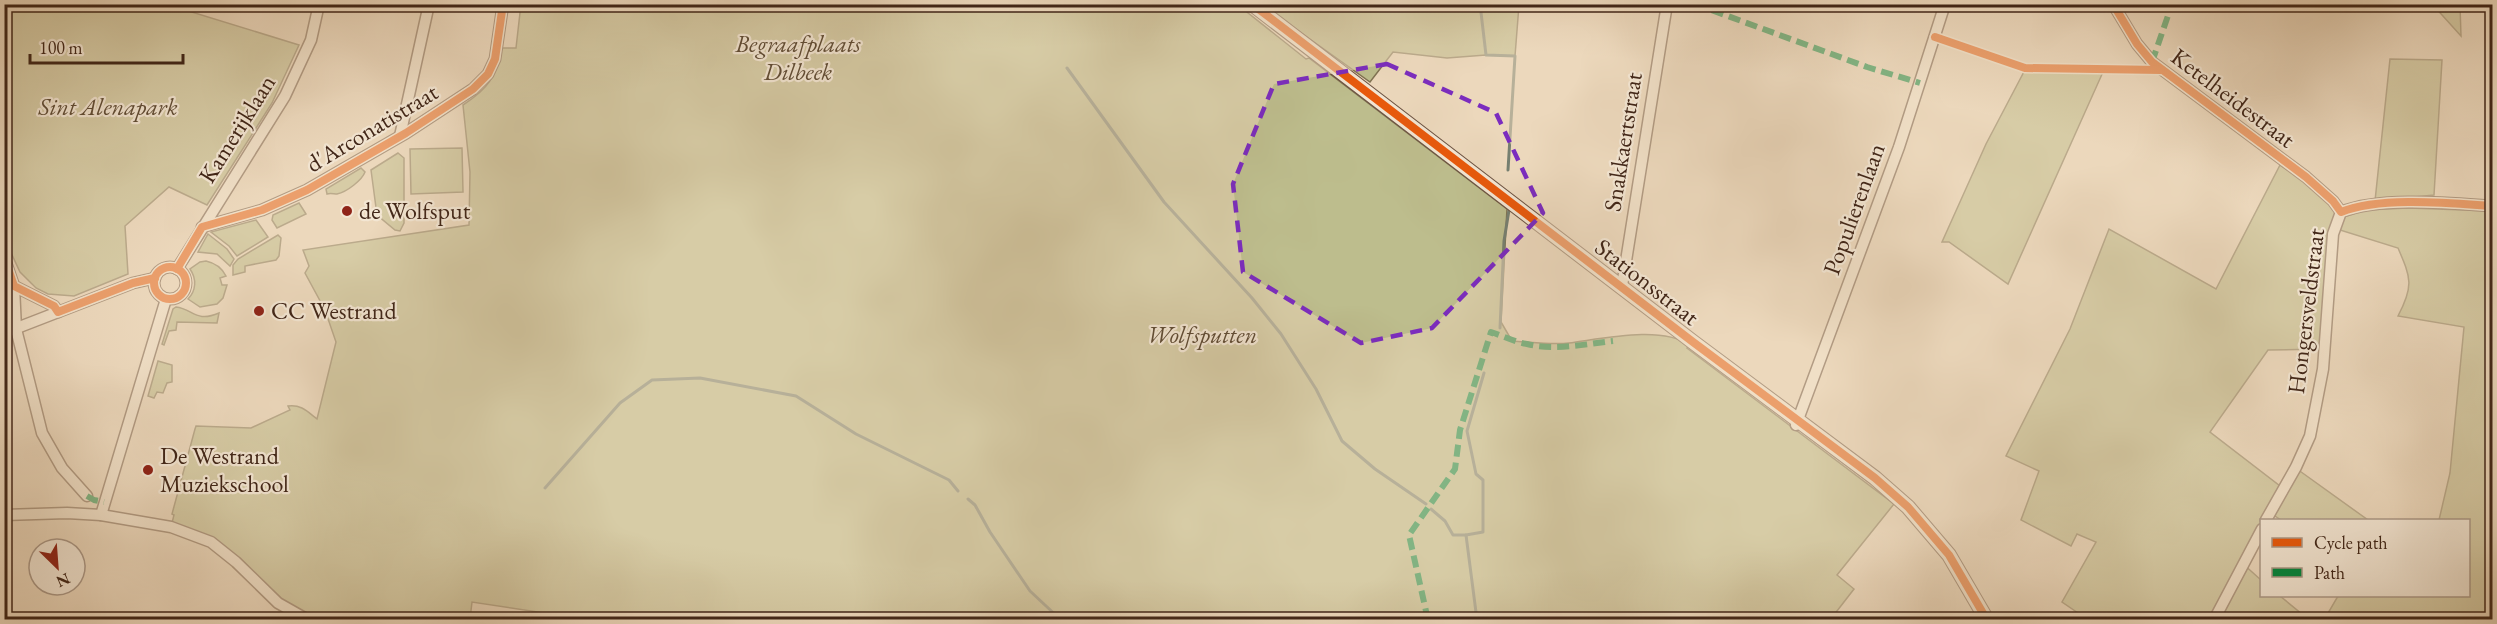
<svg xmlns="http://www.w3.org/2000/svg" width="2497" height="624" font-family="'EB Garamond',serif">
	<rect width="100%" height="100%" fill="#ecd8bc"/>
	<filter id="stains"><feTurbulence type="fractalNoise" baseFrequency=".00333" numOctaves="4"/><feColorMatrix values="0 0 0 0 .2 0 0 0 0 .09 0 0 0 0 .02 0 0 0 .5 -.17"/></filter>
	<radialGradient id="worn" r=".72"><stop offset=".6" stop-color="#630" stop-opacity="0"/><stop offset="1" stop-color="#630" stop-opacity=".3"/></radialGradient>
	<!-- green -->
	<g fill="#bdbd8d" stroke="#7f7252" stroke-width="1.5">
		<path d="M521,4l717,1 68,54 3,-1 198,151 -6,113 11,19c19,1 39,4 57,2 32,-4 93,-18 120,2l-2,3 207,156 -57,71 17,14 -24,31h-1240l-118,-18 -2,17h-162l-10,-4 -87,-73 -40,-15 3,-12 -2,-1 23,-85 1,-3 55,2 39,-18 -2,-4c13,-2 20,6 29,13l19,-77 -11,-32 -20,-37 4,-7 -6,-16 166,-25 1,-53 -7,-67c26,-17 32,-27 39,-57h14z"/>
		<polygon points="4,5 169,5 299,45 272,103 207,205 169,187 125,226 128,274 74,296 48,294 36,288 20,272 6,242"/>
		<polygon points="1262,5 1519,5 1515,56 1486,55 1447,58 1393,52 1370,82"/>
		<polygon points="2433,5 2460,5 2461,36"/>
		<polygon points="2390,59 2442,60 2434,195 2375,201"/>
		<polygon points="2027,66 2103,72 2008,284 1949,242 1942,242 1986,144"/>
		<polygon points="462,148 463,192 411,194 410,149"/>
		<polygon points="398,153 404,158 404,223 400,231 395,230 377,215 371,170"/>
		<path d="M2280,165c20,13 42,27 56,47l-14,137 -54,1 -58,82 70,54 -39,76 20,18 1,16h18l28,23h-221l-25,-17 34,-60 -19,-8 -6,12 -50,-26 18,-49 -33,-15 64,-127 39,-100 107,60z"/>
		<path d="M361,168l4,4c-3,8 -18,20 -28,22 -3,0 -7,-1 -10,0l-1,-5z"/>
		<polygon points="299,203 306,214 277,228 272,220 273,215"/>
		<path d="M2408,208l84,3v408l-168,1 14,-24h130v-76h-29l11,-47 14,-146 -66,-11c16,-30 13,-38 0,-68l-58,-18 3,-13 24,-7z"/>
		<polygon points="256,220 268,237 237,256 229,246 211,232"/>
		<polygon points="208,234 227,249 234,259 230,266 217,254 198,252"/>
		<polygon points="278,235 281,238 279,256 276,260 245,266 245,272 233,275 233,265 238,259"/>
		<path d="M206,261c9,2 16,7 20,15l-6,2 2,7h5l-4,13 -6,6 -17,3 -12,-8c8,-8 9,-20 2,-30l10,-7z"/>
		<path d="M176,307c17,2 20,16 43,6l-2,10 -40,-1 -1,8 -7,1 -5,14 -2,-1 11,-35z"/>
		<polygon points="158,361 172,365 172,382 167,383 163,393 157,392 154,398 148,396"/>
		<polygon points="2297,469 2368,520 2281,520 2272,514"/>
	</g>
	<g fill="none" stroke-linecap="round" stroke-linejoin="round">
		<!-- stream -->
		<g stroke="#767f70" stroke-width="3">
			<polyline points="1480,4 1486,55 1515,56 1508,170"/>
			<polyline points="1067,68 1164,202 1252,298 1281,334 1316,389 1342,441 1375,469 1426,504"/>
			<polyline points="1500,328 1504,241 1509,210"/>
			<polyline points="545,488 620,403 652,380 700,378 796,396 856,434 949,480 958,491"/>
			<polyline points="968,499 975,505 990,532 1030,591 1061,620"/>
			<polyline points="1431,509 1445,521 1453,535 1466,535"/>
			<polyline points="1477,620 1466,535 1483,532 1483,480 1476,474 1467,431 1484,373"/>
		</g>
		<!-- minor casing -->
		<g stroke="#6c5241" stroke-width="13">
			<g id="minor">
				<polyline points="2113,4 2137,44 2152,62 2306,177 2333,201 2341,212"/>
				<polyline points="400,136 429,4"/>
				<polyline points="202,227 262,210 307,190 406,133 473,89 488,74 495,59 503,4"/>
				<polyline points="4,257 14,286 16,329 42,433 62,468 87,496"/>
				<circle cx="170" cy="283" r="16"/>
				<polyline points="177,269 285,96 311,40 319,4"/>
				<polyline points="14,286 54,306 58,312"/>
				<polyline points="1622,286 1667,4"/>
				<polyline points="4,333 133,283 155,278"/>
				<polyline points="1796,425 1899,147 1945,4"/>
				<polyline points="4,515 67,513 101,515 171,527 211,542 236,562 278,603 308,620"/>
				<polyline points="101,515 166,299"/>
				<path d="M2266,520l30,-53 14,-31 13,-67 10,-135 8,-22c39,-16 109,-9 151,-6"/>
				<polyline points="2214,620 2262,529"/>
			</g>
		</g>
		<!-- tertiary casing -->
		<g stroke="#6c5241" stroke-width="16">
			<polyline id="tertiary" points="1252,4 1693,342 1875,478 1908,507 1949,555 1987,620"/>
		</g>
		<!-- minor -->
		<use href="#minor" stroke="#f3e6d3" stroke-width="10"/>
		<!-- tertiary -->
		<use href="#tertiary" stroke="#f3e6d3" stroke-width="14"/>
		<!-- quiet -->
		<g stroke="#00873e" stroke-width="6" stroke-dasharray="12 6" stroke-linecap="butt">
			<polyline points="1695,4 1867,67 1920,83"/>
			<polyline points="2152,62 2172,4"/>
			<polyline points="87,496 94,500 104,502"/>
			<path d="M1428,620l-19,-85 46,-66 5,-39 31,-98c12,4 24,10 36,12 29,7 58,0 86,-3"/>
		</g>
		<!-- cycleway casing -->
		<g stroke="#f3e6d3" stroke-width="11">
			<g id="cycleway">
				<polyline points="1252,4 1693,342 1875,478 1908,507 1949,555 1987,620"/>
				<path d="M2113,4l24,40 15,18 154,115 27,24 8,11c39,-16 109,-9 151,-6"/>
				<polyline points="1935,37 2025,68 2161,70"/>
				<polyline points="4,257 14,286 54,306 58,312 133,283 155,278"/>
				<circle cx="170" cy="283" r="16"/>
				<polyline points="177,269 202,227 262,210 307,190 406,133 473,89 488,74 495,59 503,4"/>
			</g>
		</g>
		<!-- cycleway -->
		<use href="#cycleway" stroke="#e8590c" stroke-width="8"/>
	</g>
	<!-- marked area -->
	<path d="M0 0H2497V624H0ZM1387,64l109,49 47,100 -111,115 -71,15 -118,-71 -10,-88 41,-100z" fill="#ecd8bc" fill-opacity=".55" fill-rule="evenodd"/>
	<path fill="none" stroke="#7b2cbf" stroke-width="4.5" stroke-dasharray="12 8" stroke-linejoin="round" d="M1387,64l109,49 47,100 -111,115 -71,15 -118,-71 -10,-88 41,-100z"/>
	<!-- markers -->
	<g fill="#8f2418" stroke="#f3e6d3" stroke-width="2">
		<circle cx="347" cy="211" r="6"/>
		<circle cx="259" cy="311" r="6"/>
		<circle cx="148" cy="470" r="6"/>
	</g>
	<g text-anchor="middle" stroke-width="4.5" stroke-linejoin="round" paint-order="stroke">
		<!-- park labels -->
		<g font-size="24" font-style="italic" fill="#604c35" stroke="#f3e6d3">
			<text x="798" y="52">Begraafplaats<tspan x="798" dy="28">Dilbeek</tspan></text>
			<text x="108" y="115">Sint Alenapark</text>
			<text x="1202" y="343">Wolfsputten</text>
		</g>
		<!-- street labels -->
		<g font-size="24" fill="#412618" stroke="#f3e6d3">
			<text transform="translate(2233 98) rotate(37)" y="8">Ketelheidestraat</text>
			<text transform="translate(372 128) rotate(-31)" y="8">d'Arconatistraat</text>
			<text transform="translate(237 129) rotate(-58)" y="8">Kamerijklaan</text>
			<text transform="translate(1623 142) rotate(-81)" y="8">Snakkaertstraat</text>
			<text transform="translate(1854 209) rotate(-70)" y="8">Populierenlaan</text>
			<text transform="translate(1647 282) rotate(38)" y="8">Stationsstraat</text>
			<text transform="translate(2306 311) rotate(-83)" y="8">Hongersveldstraat</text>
		</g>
		<!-- poi labels -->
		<g font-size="24" fill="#412618" stroke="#f3e6d3" text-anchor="start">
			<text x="359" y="219">de Wolfsput</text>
			<text x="271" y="319">CC Westrand</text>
			<text x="160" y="464">De Westrand<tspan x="160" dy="28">Muziekschool</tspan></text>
		</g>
	</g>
	<!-- margin -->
	<rect width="2497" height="624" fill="none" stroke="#ecd8bc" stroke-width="24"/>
	<rect x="6" y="6" width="2485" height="612" fill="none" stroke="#412618" stroke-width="3"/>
	<rect x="12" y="12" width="2473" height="600" fill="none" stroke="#412618" stroke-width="1.5"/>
	<!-- legend -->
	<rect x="2260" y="519" width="210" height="78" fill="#f3e6d3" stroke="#ac9988" stroke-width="1.5"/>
	<rect x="2272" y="538" width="30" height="9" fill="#e8590c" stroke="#ac9988" stroke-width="1.5"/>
	<text x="2314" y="549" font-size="18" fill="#412618">Cycle path</text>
	<rect x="2272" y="568" width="30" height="9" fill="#00873e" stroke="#ac9988" stroke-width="1.5"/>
	<text x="2314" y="579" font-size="18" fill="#412618">Path</text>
	<!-- north arrow -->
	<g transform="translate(57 567) rotate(155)"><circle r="28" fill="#f3e6d3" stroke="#ac9988" stroke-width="1.5"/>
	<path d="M0-4.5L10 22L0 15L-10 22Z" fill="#8f2418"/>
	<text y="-9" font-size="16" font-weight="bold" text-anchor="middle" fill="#412618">N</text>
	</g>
	<!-- scale -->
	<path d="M30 54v9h153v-9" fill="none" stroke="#412618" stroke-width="3"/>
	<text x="39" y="54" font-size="18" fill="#412618" stroke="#f3e6d3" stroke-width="4.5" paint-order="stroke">100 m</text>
	<rect width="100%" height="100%" filter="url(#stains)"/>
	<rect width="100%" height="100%" fill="url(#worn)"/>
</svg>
